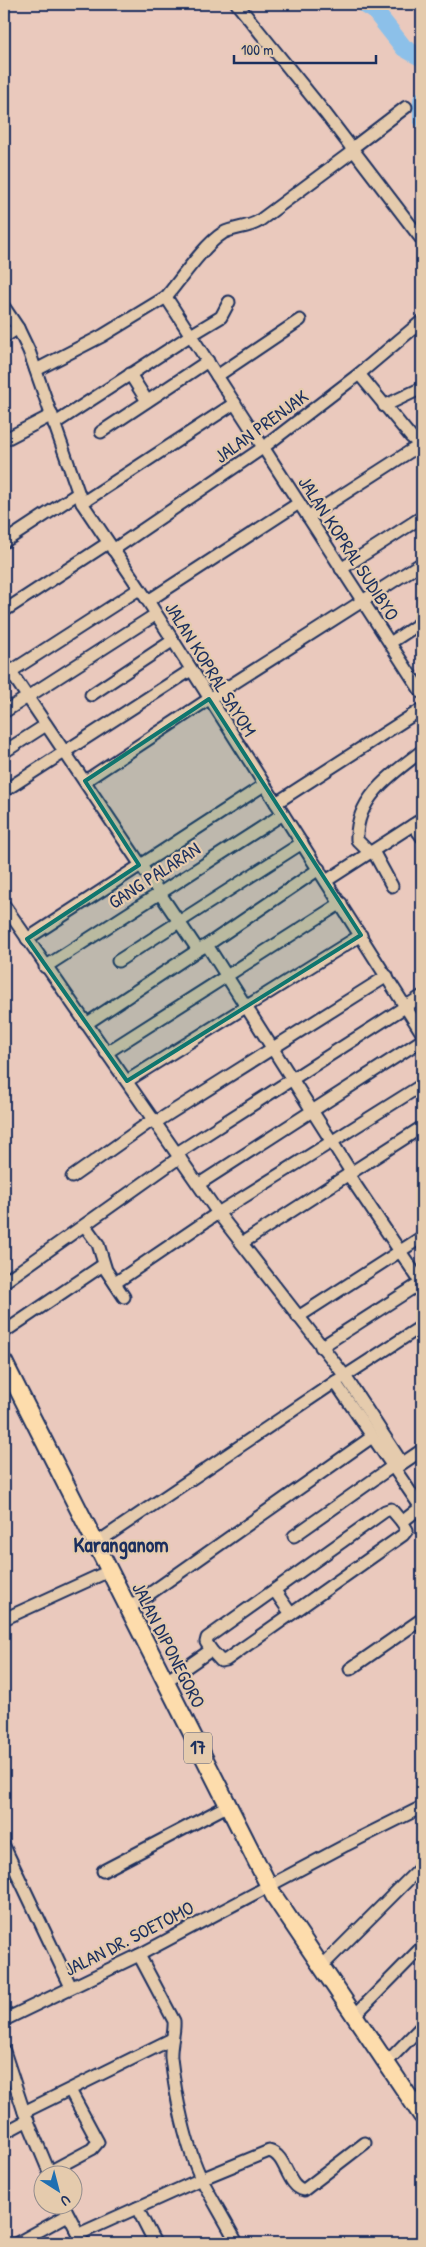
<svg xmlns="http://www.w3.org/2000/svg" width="426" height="2247" font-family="'Patrick Hand',sans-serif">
	<rect width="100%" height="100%" fill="#eac9bd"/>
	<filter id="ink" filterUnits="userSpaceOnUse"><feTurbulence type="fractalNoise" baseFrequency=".02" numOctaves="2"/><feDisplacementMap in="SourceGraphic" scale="10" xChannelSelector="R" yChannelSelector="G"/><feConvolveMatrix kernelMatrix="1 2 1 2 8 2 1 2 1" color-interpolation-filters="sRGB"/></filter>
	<g filter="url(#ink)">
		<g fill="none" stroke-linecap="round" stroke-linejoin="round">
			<!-- river -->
			<g stroke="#8cc0e9" stroke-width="18">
				<polyline points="364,4 374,10 404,48 422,58"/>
				<polyline points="422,100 422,119"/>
			</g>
			<!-- minor casing -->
			<g stroke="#1b2f5e" stroke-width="15">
				<g id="minor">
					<polyline points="237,4 325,113 422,240"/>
					<polyline points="351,149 406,107"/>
					<path d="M166,297c14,-17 39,-53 57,-64 11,-6 25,-5 36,-12l94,-70"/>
					<polyline points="4,307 18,328 29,351 82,503 148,601 422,1033"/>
					<polyline points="4,337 18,328"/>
					<polyline points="36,370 102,336 166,297 422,693"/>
					<polyline points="130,374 147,401"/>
					<polyline points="359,374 411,437 422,446"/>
					<polyline points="217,376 300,320"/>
					<polyline points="384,406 422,388"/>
					<polyline points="54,424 191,335 221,317 229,302"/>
					<polyline points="101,432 208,361"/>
					<polyline points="4,440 52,415"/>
					<polyline points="82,503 235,403"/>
					<polyline points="308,517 420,445"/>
					<polyline points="4,542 77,494"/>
					<polyline points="113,550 264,447 359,374 422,321"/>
					<polyline points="341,569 422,517"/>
					<polyline points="148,601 299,503"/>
					<polyline points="4,611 108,543"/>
					<polyline points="390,643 422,622"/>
					<polyline points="4,662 198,950 207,945 351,1172"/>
					<polyline points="10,672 139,589"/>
					<polyline points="91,695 172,641"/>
					<polyline points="4,712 155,615"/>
					<polyline points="4,752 46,725"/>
					<polyline points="85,781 209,699 422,563"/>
					<polyline points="4,791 191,670"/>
					<polyline points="276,803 422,709"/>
					<polyline points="413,825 422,837"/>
					<polyline points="373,851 392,886"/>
					<path d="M370,853l-13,-13c-2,-42 36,-67 65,-89"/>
					<polyline points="326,881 422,819"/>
					<polyline points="4,905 218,1213 345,1376 335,1382 422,1509"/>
					<polyline points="27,939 264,785"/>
					<polyline points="207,945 319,869"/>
					<polyline points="118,961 302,843"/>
					<polyline points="45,967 283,814"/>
					<polyline points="86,1024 198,950"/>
					<polyline points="106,1053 341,903"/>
					<polyline points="127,1081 361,935"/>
					<polyline points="156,1122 387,976"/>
					<polyline points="177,1153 422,996"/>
					<polyline points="348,1174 422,1284"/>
					<polyline points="72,1177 154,1119"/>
					<polyline points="199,1184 422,1040"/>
					<polyline points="85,1226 98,1244 106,1270 124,1297"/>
					<polyline points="242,1243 422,1127"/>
					<polyline points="4,1282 180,1157"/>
					<polyline points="115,1283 218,1213 422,1085"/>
					<polyline points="298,1317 422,1237"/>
					<polyline points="4,1332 103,1265"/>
					<polyline points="321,1347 422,1282"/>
					<polyline points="402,1463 345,1376 422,1326"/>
					<polyline points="397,1467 422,1450"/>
					<polyline points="294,1536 393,1466"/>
					<polyline points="95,1544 335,1382"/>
					<polyline points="275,1591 291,1614"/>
					<polyline points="128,1609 372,1437"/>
					<polyline points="4,1619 109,1571"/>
					<polyline points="211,1650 206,1642 207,1638 385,1511 391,1509 402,1522"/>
					<polyline points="350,1669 422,1619"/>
					<polyline points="165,1682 211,1650 221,1661 226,1660 403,1535 407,1530 402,1522 421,1507"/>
					<polyline points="4,1846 71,1987"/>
					<polyline points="103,1871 227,1806"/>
					<path d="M139,1955l35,66c1,12 -4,24 -3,37 4,35 15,90 31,122 11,21 24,42 35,63"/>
					<polyline points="321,1967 422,1866"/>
					<polyline points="354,2016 422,1947"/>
					<polyline points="4,2020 139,1955 346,1845 422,1807"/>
					<polyline points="4,2051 24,2112 50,2174"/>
					<polyline points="386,2063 422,2026"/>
					<polyline points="24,2112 172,2039"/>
					<polyline points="4,2133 28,2120"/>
					<polyline points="49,2172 92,2149 98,2142 70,2090"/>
					<polyline points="63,2204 83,2243"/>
					<polyline points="137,2208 155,2243"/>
					<path d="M79,2234l122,-55 68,-28c18,4 17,35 35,39l61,-47"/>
					<polyline points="17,2243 68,2215"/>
				</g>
			</g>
			<!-- highway casing -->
			<g stroke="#1b2f5e" stroke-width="20">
				<polyline id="highway" points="4,1362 274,1896 422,2116"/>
			</g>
			<!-- minor -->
			<use href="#minor" stroke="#e5cbad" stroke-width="11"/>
			<!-- highway -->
			<use href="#highway" stroke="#fddcac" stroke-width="16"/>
		</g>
	</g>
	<!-- marked area -->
	<path fill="#0f766e" fill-opacity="0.2" stroke="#0f766e" stroke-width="4" stroke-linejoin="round" d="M209,699l152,236 -234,146 -100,-142 112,-74 -54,-84z"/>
	<g text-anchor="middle" stroke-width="4.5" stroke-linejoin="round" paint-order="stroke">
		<!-- shield labels -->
		<rect fill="#e5cbad" stroke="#585e76" stroke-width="1" x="184" y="1732.5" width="28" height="31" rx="4"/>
		<g font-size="18" font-weight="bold" fill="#1b2f5e">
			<text x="198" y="1754">17</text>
		</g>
		<!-- street labels -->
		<g font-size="19" fill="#1b2f5e" stroke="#e5cbad">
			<text transform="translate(261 426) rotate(-36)" y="7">JALAN PRENJAK</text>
			<text transform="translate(349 548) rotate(57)" y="7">JALAN KOPRAL SUDIBYO</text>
			<text transform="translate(211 669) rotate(58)" y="7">JALAN KOPRAL SAYOM</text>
			<text transform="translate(154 875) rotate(-33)" y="7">GANG PALARAN</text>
			<text transform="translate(169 1645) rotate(63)" y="7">JALAN DIPONEGORO</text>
			<text transform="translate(129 1938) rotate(-27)" y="7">JALAN DR. SOETOMO</text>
		</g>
		<!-- quarter labels -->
		<g font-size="21" font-weight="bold" fill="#1b2f5e" stroke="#e5cbad">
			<text x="121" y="1552">Karanganom</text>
		</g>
	</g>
	<!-- margin -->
	<rect width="426" height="2247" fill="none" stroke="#e5cbad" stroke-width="20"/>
	<rect x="10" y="10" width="406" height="2227" fill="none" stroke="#1b2f5e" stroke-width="2" filter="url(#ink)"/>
	<!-- north arrow -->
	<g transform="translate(58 2190) rotate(144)"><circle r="24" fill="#e5cbad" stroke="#948d8d"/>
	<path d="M0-4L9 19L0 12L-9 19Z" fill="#1f6fb2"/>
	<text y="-8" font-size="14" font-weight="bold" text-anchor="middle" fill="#1b2f5e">U</text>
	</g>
	<!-- scale -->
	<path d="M234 55v8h142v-8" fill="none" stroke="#1b2f5e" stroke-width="2.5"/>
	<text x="241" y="55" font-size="15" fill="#1b2f5e" stroke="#e5cbad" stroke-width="4" paint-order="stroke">100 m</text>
</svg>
